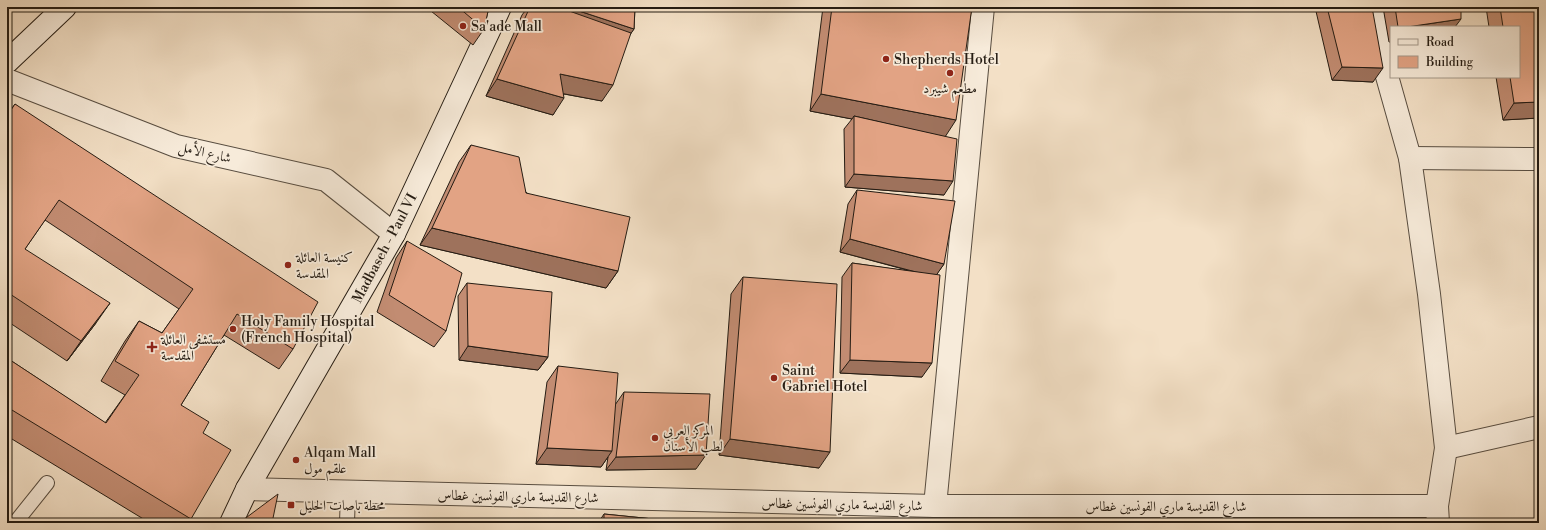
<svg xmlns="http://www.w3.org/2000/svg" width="1546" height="530" font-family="'Libre Bodoni',Amiri,serif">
	<rect width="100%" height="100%" fill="#f3e0c6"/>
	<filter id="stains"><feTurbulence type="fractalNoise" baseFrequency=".005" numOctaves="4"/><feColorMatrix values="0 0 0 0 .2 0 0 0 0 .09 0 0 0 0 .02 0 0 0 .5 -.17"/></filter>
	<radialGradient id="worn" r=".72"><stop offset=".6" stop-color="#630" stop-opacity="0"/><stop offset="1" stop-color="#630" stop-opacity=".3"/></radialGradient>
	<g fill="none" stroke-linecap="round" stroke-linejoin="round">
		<!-- lane casing -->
		<g stroke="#584d40" stroke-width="16">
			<g id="lane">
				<polyline points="15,523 47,483"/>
				<polyline points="347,523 348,492"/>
			</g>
		</g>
		<!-- street casing -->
		<g stroke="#584d40" stroke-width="24">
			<g id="street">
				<polyline points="1372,7 1381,55 1410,158 1429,294 1446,448 1437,506 1438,523"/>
				<polyline points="7,80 176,146 326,180 394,234"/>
				<polyline points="1410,158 1539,159"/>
				<polyline points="1446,448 1539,427"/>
				<polyline points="247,489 935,506 1437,506"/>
				<polyline points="935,506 983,7"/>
			</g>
		</g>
		<!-- secondary casing -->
		<g stroke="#251c13" stroke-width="24">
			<g id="secondary">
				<polyline points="7,62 65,7"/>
				<polyline points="231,523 247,489 394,234 500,7"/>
			</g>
		</g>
		<!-- lane -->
		<use href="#lane" stroke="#f7ebda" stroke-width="14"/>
		<!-- street -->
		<use href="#street" stroke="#f7ebda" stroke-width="22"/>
		<!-- secondary -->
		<use href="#secondary" stroke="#f7ebda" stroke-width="22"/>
	</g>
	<!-- wall -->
	<g fill="#c28c72" stroke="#251c13">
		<polygon points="426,7 489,7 484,29 473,45"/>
		<polygon points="528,7 635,7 634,29 630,34 602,101 564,94 553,115 486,96 522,15"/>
		<polygon points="823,7 972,7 945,137 944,195 845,187 844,129 852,119 810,111"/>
		<polygon points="1315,7 1372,7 1373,82 1332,80"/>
		<polygon points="1383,7 1461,7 1455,27 1391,27 1391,42 1389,42"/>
		<polygon points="1486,7 1539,7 1539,118 1503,120 1496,77 1519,77 1519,27 1489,27"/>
		<polygon points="15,104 293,349 279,369 224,335 181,405 203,433 191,519 188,523 150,523 7,436 7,358 105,423 125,395 101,381 125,341 139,321 162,333 179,309 45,220 25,249 96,323 67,361 7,321 7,115"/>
		<polygon points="471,145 618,271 606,288 420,245 459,162"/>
		<polygon points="857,190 944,264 936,275 922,377 840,373 842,277 852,263 914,272 840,252 848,204"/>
		<polygon points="407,241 446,331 434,347 377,312 396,258"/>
		<polygon points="743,277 819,468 719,455 731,294"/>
		<polygon points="467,283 548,357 538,370 459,360 458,296"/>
		<polygon points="558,366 615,405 624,392 696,469 606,470 608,457 601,467 536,464 547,382"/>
		<polygon points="604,514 693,523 598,523"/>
	</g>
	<!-- shaded-wall -->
	<g fill="#9e725c" stroke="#251c13">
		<polygon points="545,7 567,7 634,29 623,45"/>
		<polygon points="1461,19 1455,27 1407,27"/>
		<polygon points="1342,67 1383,68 1373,82 1332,80"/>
		<polygon points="560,74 613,85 602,101 549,91"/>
		<polygon points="497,79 564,98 553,115 486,96"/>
		<polygon points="821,94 956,120 945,137 854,116 852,119 810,111"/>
		<polygon points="1539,102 1539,118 1503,120 1514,103"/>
		<polygon points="854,174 953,181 944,195 845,187"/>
		<polygon points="432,228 618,271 606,288 420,245"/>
		<polygon points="850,239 944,264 935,277 840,252"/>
		<polygon points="110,303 96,323 67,361 81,341"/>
		<polygon points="468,346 548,357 538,370 459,360"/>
		<polygon points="850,360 932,363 922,377 840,373"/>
		<polygon points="730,439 830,452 819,468 719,455"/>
		<polygon points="547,448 612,451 601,467 536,464"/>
		<polygon points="706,455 696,469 606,470 616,457"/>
	</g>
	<!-- building -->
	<g fill="#e2a384" stroke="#251c13">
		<polygon points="458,7 489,7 484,29"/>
		<polygon points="530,7 558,7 631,33 613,85 560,74 564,98 497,79"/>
		<polygon points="567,7 635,7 634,29"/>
		<polygon points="832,7 972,7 956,120 821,94"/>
		<polygon points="1327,7 1372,7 1383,68 1342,67"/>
		<polygon points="1395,7 1461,7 1461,19 1407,27 1398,27"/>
		<polygon points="1500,7 1539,7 1539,102 1514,103 1510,77 1519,77 1519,27 1503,27"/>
		<polygon points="15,104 318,302 293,349 237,314 181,405 209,422 203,433 231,450 191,519 7,407 7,358 106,423 139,375 115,361 139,321 162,333 193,289 59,200 25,249 110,303 81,341 7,292 7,116"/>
		<polygon points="854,116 957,139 953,181 854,174"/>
		<polygon points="471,145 519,157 526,193 630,217 618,271 432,228"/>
		<polygon points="857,190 955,201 944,264 850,239"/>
		<polygon points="407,241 462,273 446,331 389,295"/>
		<polygon points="852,263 940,275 932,363 850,360"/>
		<polygon points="743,277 837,284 830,452 730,439"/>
		<polygon points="467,283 552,292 548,357 468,346"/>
		<polygon points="558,366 618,373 612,451 547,448"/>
		<polygon points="624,392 710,394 706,455 616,457"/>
		<polygon points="278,494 272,523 239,523"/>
		<polygon points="604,514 693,523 604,523"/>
	</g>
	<!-- markers -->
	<g fill="#8f2418" stroke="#f7ebda" stroke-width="1.5">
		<circle cx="463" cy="26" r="4"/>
		<circle cx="886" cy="59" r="4"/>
		<circle cx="950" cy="73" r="4"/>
		<circle cx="288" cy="265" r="4"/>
		<circle cx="233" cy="329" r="4"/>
		<path d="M150 341h4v4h4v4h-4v4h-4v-4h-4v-4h4z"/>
		<circle cx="774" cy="378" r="4"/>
		<circle cx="655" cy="438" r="4"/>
		<circle cx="296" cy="460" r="4"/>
		<rect x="287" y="501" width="8" height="8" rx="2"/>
	</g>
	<g text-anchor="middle" stroke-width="3.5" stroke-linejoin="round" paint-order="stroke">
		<!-- poi labels -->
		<g font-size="14" fill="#251c13" stroke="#f7ebda" text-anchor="start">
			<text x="471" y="31">Sa'ade Mall</text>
			<text x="894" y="64">Shepherds Hotel</text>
			<text x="950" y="93" text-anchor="middle">مطعم شيبرد</text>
			<text x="296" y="262">كنيسة العائلة<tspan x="296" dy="16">المقدسة</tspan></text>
			<text x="241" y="326">Holy Family Hospital<tspan x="241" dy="16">(French Hospital)</tspan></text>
			<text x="161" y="344">مستشفى العائلة<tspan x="161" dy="16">المقدسة</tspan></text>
			<text x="782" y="375">Saint<tspan x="782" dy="16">Gabriel Hotel</tspan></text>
			<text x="663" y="435">المركز العربي<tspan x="663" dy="16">لطب الأسنان</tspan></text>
			<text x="304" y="457">Alqam Mall<tspan x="304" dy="16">علقم مول</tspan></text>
			<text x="299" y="510">محطة باصات الخليل</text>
		</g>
		<!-- street labels -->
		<g font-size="14" fill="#251c13" stroke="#f7ebda">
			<text transform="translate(205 152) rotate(13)" y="5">شارع الأمل</text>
			<text transform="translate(384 248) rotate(-62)" y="5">Madbaseh - Paul VI</text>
			<text transform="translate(518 496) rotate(1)" y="5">شارع القديسة ماري الفونسين غطاس</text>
			<text transform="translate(842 504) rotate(1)" y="5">شارع القديسة ماري الفونسين غطاس</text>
			<text x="1166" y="511">شارع القديسة ماري الفونسين غطاس</text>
		</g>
	</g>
	<!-- margin -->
	<rect width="1546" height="530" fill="none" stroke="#f3e0c6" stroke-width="24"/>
	<rect x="8" y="8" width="1530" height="514" fill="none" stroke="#251c13" stroke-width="2"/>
	<rect x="12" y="12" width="1522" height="506" fill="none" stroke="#251c13"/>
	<!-- legend -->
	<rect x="1390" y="26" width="130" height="52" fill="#f7ebda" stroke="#a3988a"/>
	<rect x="1398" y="39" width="20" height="6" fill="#f7ebda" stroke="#a3988a"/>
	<text x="1426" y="46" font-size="12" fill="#251c13">Road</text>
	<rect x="1398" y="56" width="20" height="12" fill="#e2a384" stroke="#a3988a"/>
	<text x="1426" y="66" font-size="12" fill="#251c13">Building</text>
	<rect width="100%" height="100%" filter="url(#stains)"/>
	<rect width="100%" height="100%" fill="url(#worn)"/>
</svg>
